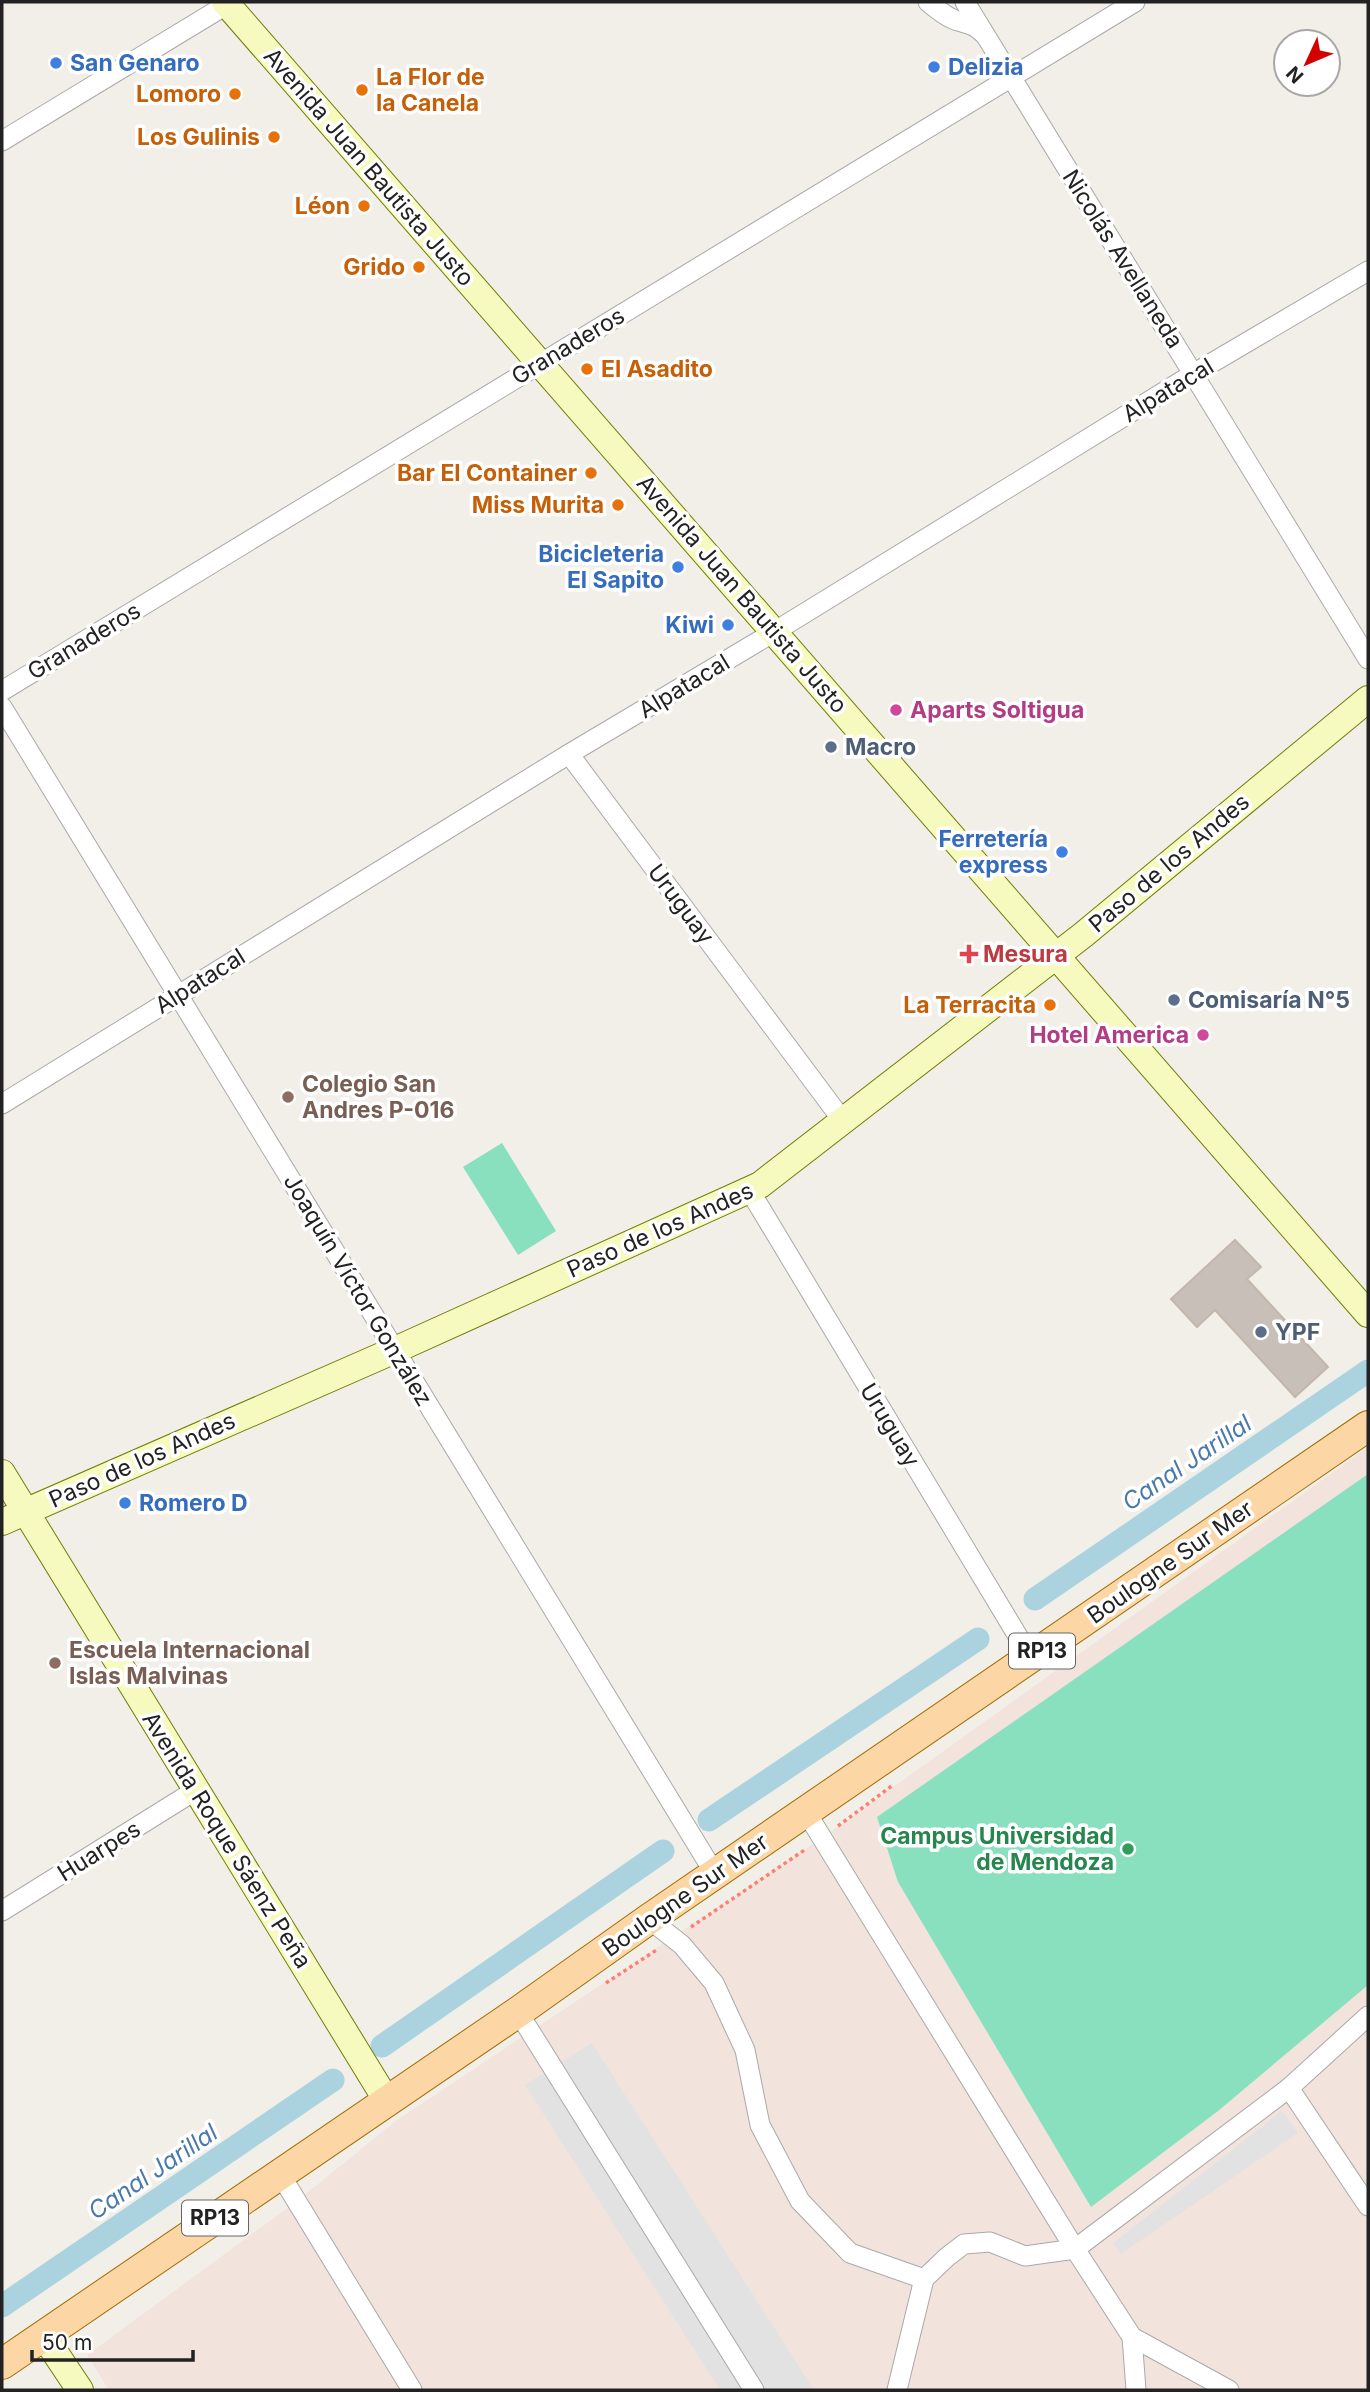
<svg xmlns="http://www.w3.org/2000/svg" width="1370" height="2392" font-family="Inter,sans-serif">
	<rect width="100%" height="100%" fill="#f2efe9"/>
	<!-- military -->
	<polygon fill="#f3e3dd" points="1368,1447 1368,2390 109,2390 87,2355 297,2201 397,2120 822,1838"/>
	<!-- pitch -->
	<g fill="#88e0be">
		<polygon points="502,1143 556,1231 518,1255 463,1167"/>
		<polygon points="1368,1474 1368,1985 1218,2111 1091,2207 898,1882 877,1817"/>
	</g>
	<!-- parking -->
	<g fill="#e2e2e2">
		<polygon points="592,2043 814,2390 720,2390 525,2085"/>
		<polygon points="1282,2111 1298,2133 1121,2254 1113,2243"/>
	</g>
	<g fill="none" stroke-linecap="round" stroke-linejoin="round">
		<!-- canal -->
		<g stroke="#aad3df" stroke-width="23">
			<polyline points="1035,1599 1368,1371"/>
			<polyline points="709,1820 978,1639"/>
			<polyline points="382,2046 663,1851"/>
			<polyline points="2,2306 333,2080"/>
		</g>
	</g>
	<!-- building -->
	<polygon fill="#c7bfb8" stroke="#c4b6ab" stroke-width="2" points="1235,1240 1261,1267 1247,1279 1328,1367 1295,1397 1215,1310 1197,1327 1171,1299"/>
	<g fill="none" stroke-linecap="round" stroke-linejoin="round">
		<!-- street casing -->
		<g stroke="#a9a9a9" stroke-width="21">
			<g id="street">
				<path d="M928,2c9,7 19,16 30,19 13,4 15,3 26,13"/>
				<polyline points="965,2 1368,659"/>
				<polyline points="2,141 231,2"/>
				<polyline points="2,691 1135,2"/>
				<polyline points="2,707 715,1874"/>
				<polyline points="569,754 843,1121"/>
				<polyline points="2,1104 569,754 774,632 1193,374 1368,271"/>
				<polyline points="750,1191 1031,1658"/>
				<polyline points="806,1812 1075,2249 1132,2337 1229,2390"/>
				<polyline points="2,1911 196,1790"/>
				<polyline points="649,1919 682,1945 714,1983 745,2050 760,2125 800,2201 850,2253 924,2279"/>
				<polyline points="518,2012 754,2390"/>
				<polyline points="1289,2088 1368,2016"/>
				<polyline points="280,2174 412,2390"/>
				<polyline points="1132,2337 1136,2390"/>
				<polyline points="897,2390 924,2279 947,2257 964,2244 990,2242 1025,2256 1075,2249 1289,2088 1368,2206"/>
			</g>
		</g>
		<!-- secondary casing -->
		<g stroke="#707d05" stroke-width="28">
			<g id="secondary">
				<polyline points="225,2 1368,1314"/>
				<polyline points="2,1473 387,2101"/>
				<polyline points="2,1522 395,1350 760,1185 1083,935 1368,699"/>
				<polyline points="44,2336 80,2390"/>
			</g>
		</g>
		<!-- primary casing -->
		<g stroke="#a06b00" stroke-width="32">
			<polyline id="primary" points="2,2364 518,2012 649,1919 1368,1426"/>
		</g>
		<!-- path -->
		<g stroke="#fa8072" stroke-width="3.5" stroke-dasharray="3.5 3.5" stroke-linecap="butt">
			<polyline points="838,1826 893,1785"/>
			<polyline points="691,1927 806,1849"/>
			<polyline points="606,1983 658,1949"/>
		</g>
		<!-- street -->
		<use href="#street" stroke="#fff" stroke-width="19"/>
		<!-- secondary -->
		<use href="#secondary" stroke="#f7fabf" stroke-width="26"/>
		<!-- primary -->
		<use href="#primary" stroke="#fcd6a4" stroke-width="30"/>
	</g>
	<!-- markers -->
	<g fill="#3f7fe0" stroke="#fff" stroke-width="2.5">
		<circle cx="56" cy="63" r="7"/>
		<circle cx="934" cy="67" r="7"/>
		<circle cx="678" cy="567" r="7"/>
		<circle cx="728" cy="625" r="7"/>
		<circle cx="1062" cy="852" r="7"/>
		<circle cx="125" cy="1503" r="7"/>
	</g>
	<g fill="#e8710a" stroke="#fff" stroke-width="2.5">
		<circle cx="362" cy="90" r="7"/>
		<circle cx="235" cy="94" r="7"/>
		<circle cx="274" cy="137" r="7"/>
		<circle cx="364" cy="206" r="7"/>
		<circle cx="419" cy="267" r="7"/>
		<circle cx="587" cy="369" r="7"/>
		<circle cx="591" cy="473" r="7"/>
		<circle cx="618" cy="505" r="7"/>
		<circle cx="1050" cy="1005" r="7"/>
	</g>
	<g fill="#d1479c" stroke="#fff" stroke-width="2.5">
		<circle cx="896" cy="710" r="7"/>
		<circle cx="1203" cy="1035" r="7"/>
	</g>
	<g fill="#5c6f8a" stroke="#fff" stroke-width="2.5">
		<circle cx="831" cy="747" r="7"/>
		<circle cx="1174" cy="1000" r="7"/>
		<circle cx="1261" cy="1332" r="7"/>
	</g>
	<path fill="#e0444e" stroke="#fff" stroke-width="2.5" d="M965.5 943.5h7v7h7v7h-7v7h-7v-7h-7v-7h7z"/>
	<g fill="#8d6e63" stroke="#fff" stroke-width="2.5">
		<circle cx="288" cy="1097" r="7"/>
		<circle cx="55" cy="1663" r="7"/>
	</g>
	<circle fill="#2e9e5b" stroke="#fff" stroke-width="2.5" cx="1128" cy="1849" r="7"/>
	<g text-anchor="middle" stroke-width="7" stroke-linejoin="round" paint-order="stroke">
		<!-- shield labels -->
		<g fill="#fff" stroke="#646464" stroke-width="2">
			<rect x="1009" y="1633.5" width="66" height="35" rx="5"/>
			<rect x="182" y="2200.5" width="66" height="35" rx="5"/>
		</g>
		<g font-size="21" font-weight="bold" fill="#222">
			<text x="1042" y="1658">RP13</text>
			<text x="215" y="2225">RP13</text>
		</g>
		<!-- shop labels -->
		<g font-size="23" font-weight="bold" fill="#366cbe" stroke="#fff" text-anchor="start">
			<text x="70" y="71">San Genaro</text>
			<text x="948" y="75">Delizia</text>
			<text x="664" y="562" text-anchor="end">Bicicleteria<tspan x="664" dy="26">El Sapito</tspan></text>
			<text x="714" y="633" text-anchor="end">Kiwi</text>
			<text x="1048" y="847" text-anchor="end">Ferretería<tspan x="1048" dy="26">express</tspan></text>
			<text x="139" y="1511">Romero D</text>
		</g>
		<!-- food labels -->
		<g font-size="23" font-weight="bold" fill="#c56008" stroke="#fff" text-anchor="end">
			<text x="376" y="85" text-anchor="start">La Flor de<tspan x="376" dy="26">la Canela</tspan></text>
			<text x="221" y="102">Lomoro</text>
			<text x="260" y="145">Los Gulinis</text>
			<text x="350" y="214">Léon</text>
			<text x="405" y="275">Grido</text>
			<text x="601" y="377" text-anchor="start">El Asadito</text>
			<text x="577" y="481">Bar El Container</text>
			<text x="604" y="513">Miss Murita</text>
			<text x="1036" y="1013">La Terracita</text>
		</g>
		<!-- street labels -->
		<g font-size="23" fill="#222" stroke="#fff">
			<text transform="translate(369 167) rotate(49)" y="8">Avenida Juan Bautista Justo</text>
			<text transform="translate(1123 259) rotate(58)" y="8">Nicolás Avellaneda</text>
			<text transform="translate(568 346) rotate(-31)" y="8">Granaderos</text>
			<text transform="translate(1168 390) rotate(-31)" y="8">Alpatacal</text>
			<text transform="translate(742 594) rotate(49)" y="8">Avenida Juan Bautista Justo</text>
			<text transform="translate(84 641) rotate(-31)" y="8">Granaderos</text>
			<text transform="translate(684 686) rotate(-31)" y="8">Alpatacal</text>
			<text transform="translate(1169 863) rotate(-40)" y="8">Paso de los Andes</text>
			<text transform="translate(681 904) rotate(53)" y="8">Uruguay</text>
			<text transform="translate(200 981) rotate(-32)" y="8">Alpatacal</text>
			<text transform="translate(660 1230) rotate(-24)" y="8">Paso de los Andes</text>
			<text transform="translate(358 1290) rotate(59)" y="8">Joaquín Víctor González</text>
			<text transform="translate(890 1425) rotate(59)" y="8">Uruguay</text>
			<text transform="translate(142 1460) rotate(-24)" y="8">Paso de los Andes</text>
			<text transform="translate(1170 1562) rotate(-35)" y="8">Boulogne Sur Mer</text>
			<text transform="translate(227 1840) rotate(58)" y="8">Avenida Roque Sáenz Peña</text>
			<text transform="translate(99 1851) rotate(-32)" y="8">Huarpes</text>
			<text transform="translate(685 1895) rotate(-35)" y="8">Boulogne Sur Mer</text>
		</g>
		<!-- hotel labels -->
		<g font-size="23" font-weight="bold" fill="#b23c85" stroke="#fff" text-anchor="start">
			<text x="910" y="718">Aparts Soltigua</text>
			<text x="1189" y="1043" text-anchor="end">Hotel America</text>
		</g>
		<!-- service labels -->
		<g font-size="23" font-weight="bold" fill="#4e5e75" stroke="#fff" text-anchor="start">
			<text x="845" y="755">Macro</text>
			<text x="1188" y="1008">Comisaría N°5</text>
			<text x="1275" y="1340">YPF</text>
		</g>
		<!-- health labels -->
		<g font-size="23" font-weight="bold" fill="#be3a42" stroke="#fff" text-anchor="start">
			<text x="983" y="962">Mesura</text>
		</g>
		<!-- education labels -->
		<g font-size="23" font-weight="bold" fill="#785e54" stroke="#fff" text-anchor="start">
			<text x="302" y="1092">Colegio San<tspan x="302" dy="26">Andres P-016</tspan></text>
			<text x="69" y="1658">Escuela Internacional<tspan x="69" dy="26">Islas Malvinas</tspan></text>
		</g>
		<!-- leisure labels -->
		<g font-size="23" font-weight="bold" fill="#27864d" stroke="#fff" text-anchor="end">
			<text x="1114" y="1844">Campus Universidad<tspan x="1114" dy="26">de Mendoza</tspan></text>
		</g>
		<!-- water labels -->
		<g font-size="24" font-style="italic" fill="#4a7aab" stroke="#fff">
			<text transform="translate(1187 1463) rotate(-34)" y="8">Canal Jarillal</text>
			<text transform="translate(153 2172) rotate(-34)" y="8">Canal Jarillal</text>
		</g>
	</g>
	<!-- border -->
	<rect width="1370" height="2392" fill="none" stroke="#222222" stroke-width="7"/>
	<!-- north arrow -->
	<g transform="translate(1307 63) rotate(226)"><circle r="33" fill="#ffffff" stroke="#a7a7a7" stroke-width="2"/>
	<path d="M0-5L12 26L0 18L-12 26Z" fill="#d40000"/>
	<text y="-10" font-size="19" font-weight="bold" text-anchor="middle" fill="#222222">N</text>
	</g>
	<!-- scale -->
	<path d="M32 2350v10h161v-10" fill="none" stroke="#222222" stroke-width="3.5"/>
	<text x="42" y="2350" font-size="21" fill="#222222" stroke="#ffffff" stroke-width="5" paint-order="stroke">50 m</text>
</svg>
